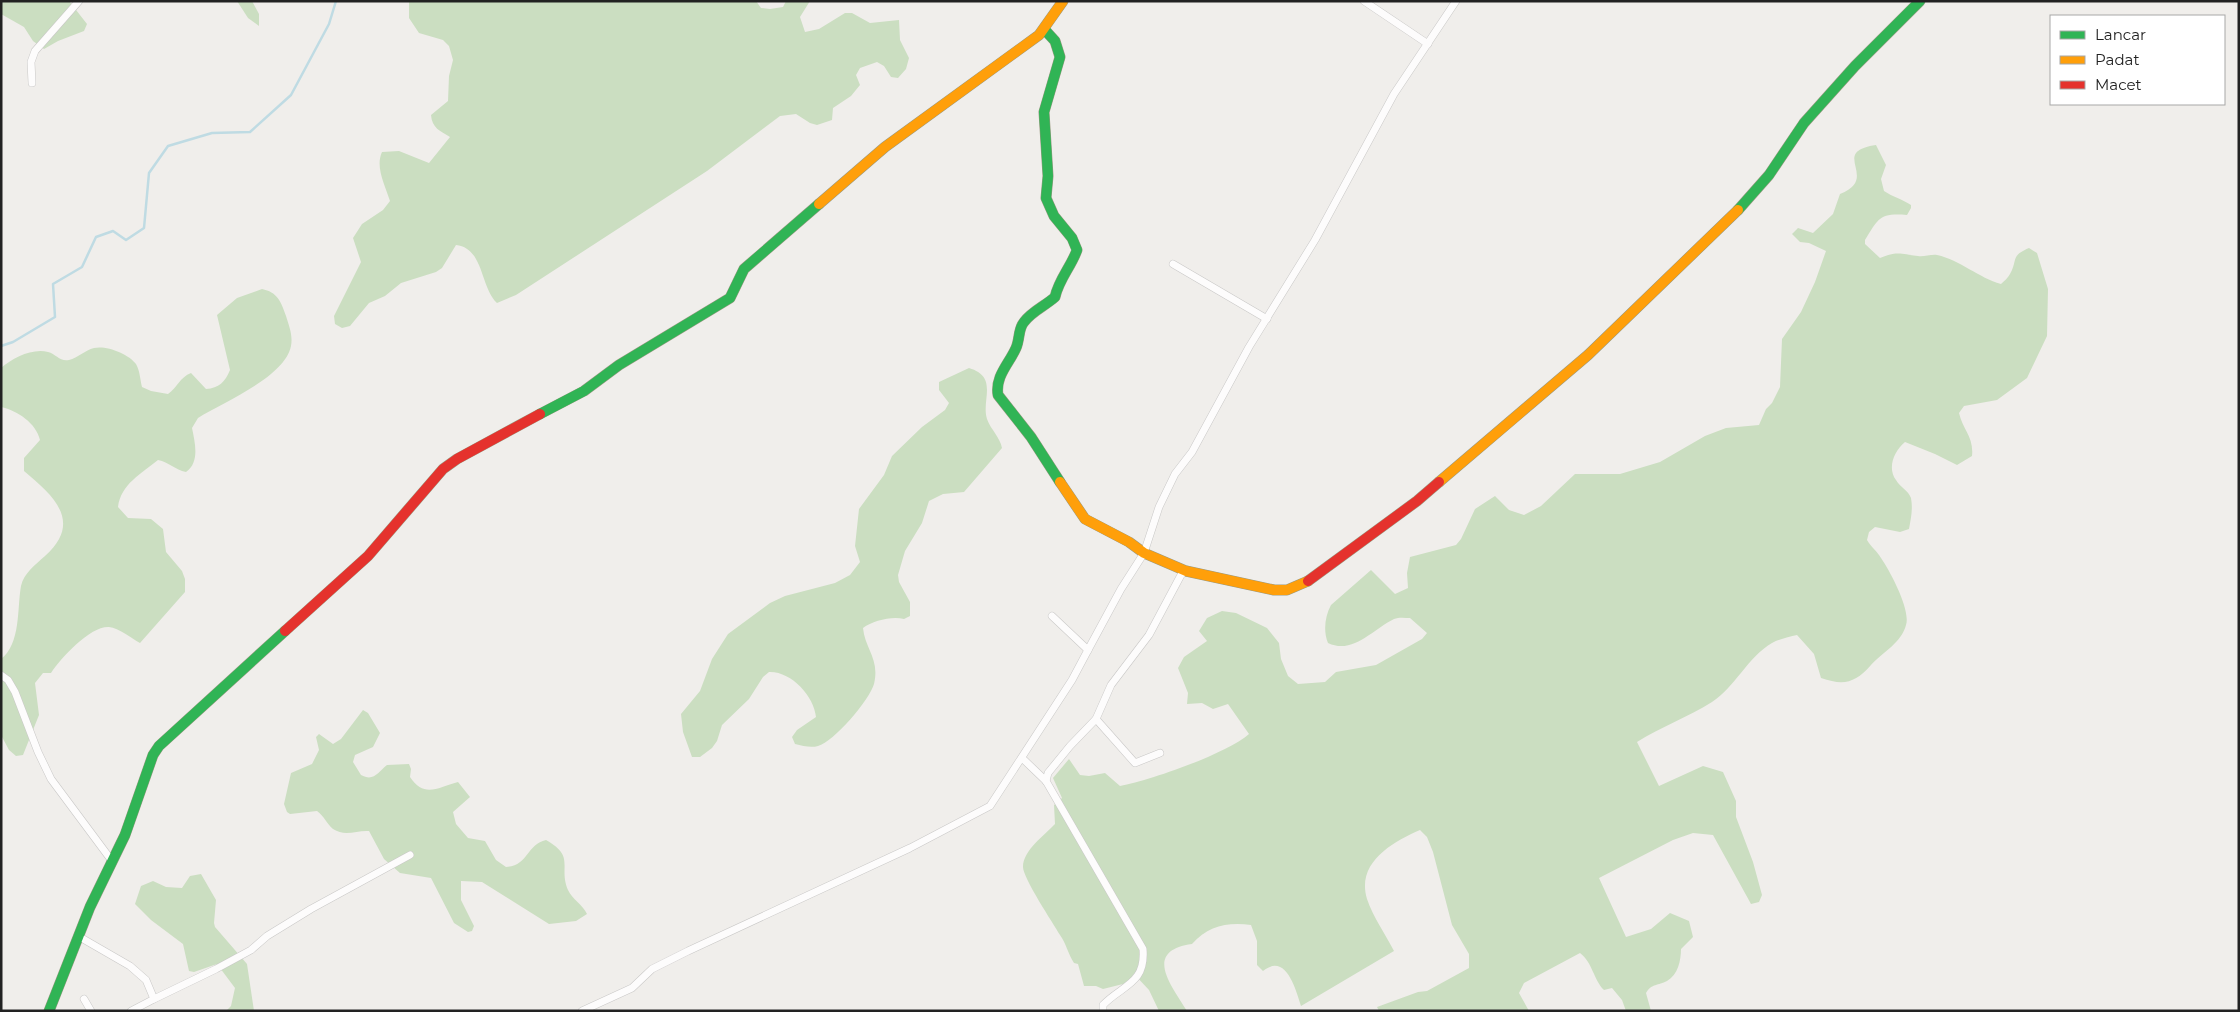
<svg xmlns="http://www.w3.org/2000/svg" width="2240" height="1012" font-family="Montserrat,sans-serif">
	<rect width="100%" height="100%" fill="#f0eeeb"/>
	<!-- forest -->
	<g fill="#cbdec1">
		<polygon points="1,1 69,1 87,24 84,31 58,41 44,49 33,41 24,27 1,14"/>
		<polygon points="237,1 252,1 259,14 259,26 248,18"/>
		<path d="M409,1h347l5,7 9,1 13,-2 3,-6h24l-10,16 5,15 14,-3 26,-16h7l18,10 29,-3 1,20 9,18 -3,11 -8,9 -7,-1 -7,-11 -7,-4 -17,6 -4,7 4,10 -9,11 -18,12 -1,12 -15,5 -7,-2 -14,-9 -16,2 -73,55 -191,124 -19,8c-17,-16 -13,-55 -41,-58l-14,23 -6,4 -35,11 -16,13 -16,7 -19,23 -8,2 -7,-4 -1,-8 27,-54 -8,-24 9,-14 21,-14 7,-9c-5,-16 -15,-34 -8,-49l17,-1 30,12 21,-26c-10,-6 -18,-9 -19,-22l17,-14 1,-25 4,-16 -4,-14 -6,-6 -24,-7 -10,-15z"/>
		<path d="M1876,145l10,20 -5,14 3,12c9,6 18,8 27,14v3l-4,7c-28,-2 -28,3 -42,25v4l15,14c18,-7 20,-4 38,-2 6,1 13,-2 19,-1 23,5 42,23 64,29 3,-3 7,-6 9,-10 8,-14 0,-18 19,-26l8,5 11,36 -1,47 -20,42 -30,22 -33,6 -5,7c4,17 15,24 13,43l-15,9 -22,-11 -30,-12c-11,9 -18,26 -9,38 4,7 12,10 15,18 2,11 0,20 -2,31l-9,3 -25,-5 -6,5 -2,8c4,7 10,11 14,18 9,13 30,52 25,67 -4,17 -24,28 -35,40 -16,18 -27,21 -50,13l-7,-24 -17,-19c-8,2 -18,4 -25,8 -24,14 -37,44 -60,59 -24,15 -51,25 -75,40l22,44 44,-20 20,6 13,29v16l17,45 9,33 -3,7 -8,2 -38,-69 -20,-2 -20,7 -74,38 27,59 25,-8 19,-16 19,8 4,16 -12,12c0,11 -3,26 -14,32 -9,5 -15,2 -21,12l5,18h-25l-4,-11 -10,-12 -8,2c-11,-11 -11,-27 -24,-37l-56,30 -5,10 10,18h-150l-2,-4 41,-15 9,-1 42,-23v-14l-17,-29 -19,-73 -6,-15 -7,-7c-28,12 -64,33 -53,69 6,18 19,36 27,52l-93,55c-5,-16 -15,-54 -38,-35l-6,-6v-24l-6,-16c-24,-3 -43,1 -59,19 -50,7 -20,42 -5,67h-28l-10,-21 -15,-16 -7,9 -24,6 -7,-3h-12l-6,-22 -4,-1c-6,-9 -8,-20 -14,-28 -7,-12 -37,-57 -37,-68 0,-17 22,-32 32,-43l-1,-19 8,-7 -9,-20 16,-19 11,16 9,1 16,-3 15,13c31,-6 106,-32 129,-52l-21,-30 -15,5 -11,-6 -15,1 1,-11 -10,-25 6,-11 23,-16 -8,-10 8,-13 15,-7 14,2 31,15 12,15 2,16 7,17 10,8 27,-2 11,-10 40,-7 46,-26 5,-6 -17,-15c-5,0 -11,-1 -16,1 -21,10 -41,36 -66,24 -5,-12 -3,-27 3,-38l40,-35 24,24 13,-6 -1,-15 3,-16 46,-12 5,-6 14,-30 20,-13 14,14 15,5 17,-9 34,-32h45l40,-12 45,-26 21,-8 33,-3 7,-16 6,-6 8,-16 2,-48 19,-27 14,-30 11,-31 -17,-8 -9,-1 -8,-8 6,-6 15,5 20,-19 7,-20c41,-16 -12,-42 36,-49z"/>
		<path d="M262,289c15,3 19,12 24,27 3,10 7,19 5,30 -6,31 -67,56 -93,72l-6,10c3,15 8,34 -6,44 -11,-2 -17,-10 -28,-12 -17,14 -37,24 -40,47l10,11 23,1 12,10 3,23 16,19 3,8v13l-45,51c-9,-5 -21,-15 -31,-16 -19,-1 -48,31 -58,46h-8l-8,10 4,32 -16,40 -7,1 -7,-6 -8,-15v-76c20,-15 16,-51 20,-73 3,-13 14,-21 24,-30 38,-34 9,-60 -21,-85v-13l16,-18c-4,-17 -22,-29 -39,-33v-39c12,-10 31,-20 47,-16 8,2 12,10 21,8 9,-2 16,-10 25,-12 12,-3 35,6 42,16 4,7 4,15 6,23l9,4 17,3c9,-6 12,-17 23,-21l15,16c13,-1 19,-7 24,-19l-13,-55 20,-17z"/>
		<path d="M969,368c30,9 12,32 18,51 4,11 13,18 15,29l-38,44 -21,2 -14,7 -7,22 -17,28 -7,24 1,7 11,20v14l-6,3c-13,-3 -31,2 -41,9 2,21 17,31 11,56 -4,15 -40,58 -56,62 -7,2 -15,0 -23,-2l-3,-7 5,-7 19,-13c-2,-21 -25,-46 -47,-45l-6,5 -14,22 -27,26 -5,16 -5,7 -12,9h-8l-9,-25 -2,-18 19,-23 12,-32 16,-25 42,-31 15,-7 50,-13 15,-8 10,-13 -5,-16 4,-37 25,-34 8,-19 30,-29 23,-17 4,-7 -10,-13v-8z"/>
		<path d="M363,710l5,3 12,20 -7,14 -18,8 -2,7 8,13c13,7 17,-3 26,-10l22,-1 2,5 -1,8c14,21 27,11 48,5l12,15 -17,15 3,12 12,14 17,3 11,19 10,7c22,-1 21,-23 40,-27 30,17 12,26 22,50 4,9 15,15 19,24l-11,7 -27,3 -67,-42 -21,-1v19l13,26 -2,5 -4,1 -14,-9 -23,-45 -31,-5 -16,-14 -15,-28c-12,-1 -24,6 -36,-2 -6,-5 -9,-13 -16,-18l-27,3 -3,-2 -3,-8 7,-31 21,-9 7,-14 -3,-13 3,-3 14,10 8,-5z"/>
		<polygon points="201,874 216,900 214,923 215,927 247,964 254,1011 226,1011 231,1006 235,988 217,964 194,972 189,971 183,944 151,920 135,904 141,886 153,881 166,887 182,888 190,876"/>
	</g>
	<g fill="none" stroke-linecap="round" stroke-linejoin="round">
		<!-- stream -->
		<polyline stroke="#bfdbe3" stroke-width="2.5" points="1,346 13,342 55,317 53,284 82,267 96,237 113,231 126,240 144,228 149,173 168,146 212,133 250,132 291,95 329,24 336,1"/>
		<!-- street casing -->
		<g stroke="#c9c8c7" stroke-width="8">
			<g id="street">
				<polyline points="1364,1 1428,44"/>
				<polyline points="32,83 31,62 35,51 79,1"/>
				<polyline points="1173,264 1267,319"/>
				<polyline points="1052,616 1088,650 1121,589 1144,553 1159,507 1175,474 1192,452 1249,347 1315,240 1394,94 1456,1"/>
				<polyline points="1,675 8,680 15,692 38,752 51,779 112,861"/>
				<polyline points="1096,719 1135,763 1160,753"/>
				<path d="M1022,758l24,23 97,168c3,35 -21,36 -40,56v6"/>
				<polyline points="1046,781 1048,773 1070,746 1096,719 1111,685 1149,635 1181,575 1186,571"/>
				<polyline points="78,936 130,966 146,980 154,999 131,1011"/>
				<polyline points="84,999 91,1011"/>
				<polyline points="154,999 216,969 251,950 267,936 311,909 410,855"/>
				<polyline points="582,1011 632,988 652,969 688,951 910,848 990,806 1072,680 1088,650"/>
			</g>
		</g>
		<!-- fast casing -->
		<g stroke="#999a82" stroke-width="11">
			<g id="fast">
				<path d="M1044,29l11,12 5,16 -16,55 4,64 -2,22 8,18 18,22 5,12c-6,17 -18,29 -22,47 -10,9 -23,14 -31,25 -6,7 -4,17 -8,26 -7,16 -21,28 -18,47l33,42 29,45"/>
				<polyline points="1738,210 1769,175 1804,123 1855,66 1920,1"/>
				<polyline points="540,414 584,391 619,365 730,298 744,269 819,204"/>
				<polyline points="49,1011 90,907 125,835 153,755 159,746 285,631"/>
			</g>
		</g>
		<!-- slow casing -->
		<g stroke="#999a82" stroke-width="11">
			<g id="slow">
				<polyline points="819,204 885,147 1039,35 1063,1"/>
				<polyline points="1060,482 1085,519 1129,542 1144,553 1186,571 1274,590 1287,590 1308,581"/>
				<polyline points="1439,482 1588,355 1738,210"/>
			</g>
		</g>
		<!-- jam casing -->
		<g stroke="#999a82" stroke-width="11">
			<g id="jam">
				<polyline points="1308,581 1417,501 1439,482"/>
				<polyline points="285,631 368,556 443,469 457,459 540,414"/>
			</g>
		</g>
		<!-- street -->
		<use href="#street" stroke="#fdfcfc" stroke-width="7"/>
		<!-- fast -->
		<use href="#fast" stroke="#30b455" stroke-width="10"/>
		<!-- slow -->
		<use href="#slow" stroke="#ff9f0a" stroke-width="10"/>
		<!-- jam -->
		<use href="#jam" stroke="#e5322d" stroke-width="10"/>
	</g>
	<!-- border -->
	<rect width="2240" height="1012" fill="none" stroke="#222222" stroke-width="5"/>
	<!-- legend -->
	<rect x="2050" y="15" width="175" height="90" fill="#ffffff" stroke="#a7a7a7"/>
	<rect x="2060" y="31" width="25" height="8" fill="#30b455" stroke="#a7a7a7"/>
	<text x="2095" y="40" font-size="15" fill="#222222">Lancar</text>
	<rect x="2060" y="56" width="25" height="8" fill="#ff9f0a" stroke="#a7a7a7"/>
	<text x="2095" y="65" font-size="15" fill="#222222">Padat</text>
	<rect x="2060" y="81" width="25" height="8" fill="#e5322d" stroke="#a7a7a7"/>
	<text x="2095" y="90" font-size="15" fill="#222222">Macet</text>
</svg>
